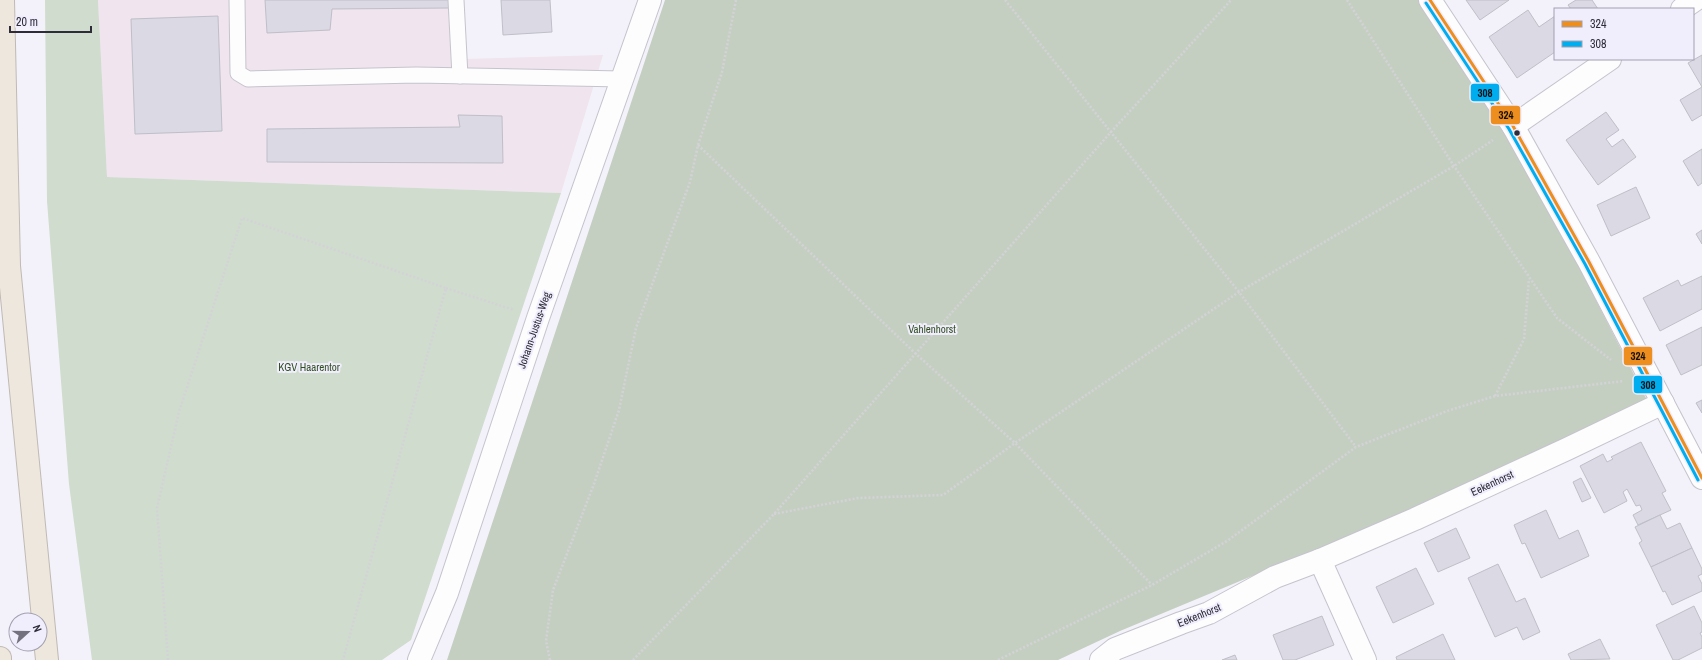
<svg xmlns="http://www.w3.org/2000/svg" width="1702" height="660" font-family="'Archivo Narrow',sans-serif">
	<rect width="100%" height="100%" fill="#f3f2fa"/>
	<!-- commercial -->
	<polygon fill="#f0e4ee" points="98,0 460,0 463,59 603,55 561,193 107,177"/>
	<!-- green -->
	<polygon fill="#d0dccd" points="45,0 98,0 107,177 561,193 411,640 382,660 92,660 69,484 47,201"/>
	<!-- forest -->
	<polygon fill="#c4cfc1" points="665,0 1419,0 1512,136 1648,402 1510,469 1120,631 1058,660 447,660"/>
	<!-- building -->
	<g fill="#dad9e4" stroke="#bfbfc8">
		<polygon points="265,0 449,0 449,8 332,9 330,30 267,33"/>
		<polygon points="501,0 550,0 552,32 503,35"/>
		<polygon points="1466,0 1509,0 1480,20"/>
		<polygon points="1576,0 1592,0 1598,9 1571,9 1568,5"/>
		<polygon points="1528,10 1539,27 1555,16 1555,52 1517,78 1489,37"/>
		<polygon points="218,16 222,131 135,134 131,19"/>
		<polygon points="1702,55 1702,115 1692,121 1680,100 1702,87 1688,63"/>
		<polygon points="1606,112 1619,130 1606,139 1612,147 1623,139 1636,157 1598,185 1566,140"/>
		<polygon points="458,115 502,116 503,163 267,162 267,129 460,127"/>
		<polygon points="1702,149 1702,183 1698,186 1683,161"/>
		<polygon points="1636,187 1650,218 1611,236 1597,205"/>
		<polygon points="1702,230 1702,244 1696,234"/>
		<polygon points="1702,276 1702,309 1660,331 1643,298 1678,280 1681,286"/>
		<polygon points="1702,327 1702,365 1681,375 1666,345"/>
		<polygon points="1702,400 1702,413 1696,403"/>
		<polygon points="1641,442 1666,491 1662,493 1671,510 1638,525 1633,515 1642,510 1640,505 1636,506 1627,489 1623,492 1627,501 1604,513 1580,466 1603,454 1607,462 1613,459 1611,457"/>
		<polygon points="1581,478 1591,498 1582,502 1573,482"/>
		<polygon points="1546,510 1559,539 1578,530 1589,556 1541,578 1525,543 1522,544 1514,525"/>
		<polygon points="1660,515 1667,529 1680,523 1692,548 1651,567 1639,543 1642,541 1635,527"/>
		<polygon points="1456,528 1470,558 1438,572 1424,543"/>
		<polygon points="1692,548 1702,569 1702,574 1698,576 1702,584 1702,591 1672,605 1665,591 1663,592 1651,567"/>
		<polygon points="1498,564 1516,602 1525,598 1540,632 1523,640 1517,627 1495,637 1468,578"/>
		<polygon points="1416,568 1434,604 1393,623 1376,587"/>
		<polygon points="1694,606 1702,623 1702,632 1700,633 1702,637 1702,648 1678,660 1673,660 1656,625"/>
		<polygon points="1322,616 1334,645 1295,660 1283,660 1273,635"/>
		<polygon points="1443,634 1455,660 1397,660 1396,657"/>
		<polygon points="1600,639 1610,659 1571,660 1568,654"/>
		<polygon points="1235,655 1237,660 1222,660"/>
	</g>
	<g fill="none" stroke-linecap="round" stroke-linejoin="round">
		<!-- lane casing -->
		<g stroke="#c5c4cd" stroke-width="17">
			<g id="lane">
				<polyline points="237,0 238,73 248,79 416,75 622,79"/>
				<polyline points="456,0 460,76"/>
			</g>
		</g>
		<!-- street casing -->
		<g stroke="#c5c4cd" stroke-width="24">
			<g id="street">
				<polyline points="1430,0 1513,126 1589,262 1702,478"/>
				<polyline points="1682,9 1695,0"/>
				<polyline points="1513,126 1610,59"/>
				<polyline points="1320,560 1365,660"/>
				<polyline points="419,660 447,593 538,318 650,0"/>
				<polyline points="1101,660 1115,649 1181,623 1209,613 1275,577 1320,560 1415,519 1567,449 1663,403"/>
			</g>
		</g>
		<!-- highway casing -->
		<g stroke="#c1bab4" stroke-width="24">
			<g id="highway">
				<polyline points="3,0 9,266 47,660"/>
				<polyline points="0,658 0,660"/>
			</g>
		</g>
		<!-- path -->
		<g stroke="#d3d3d7" stroke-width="2.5" stroke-dasharray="2 2" stroke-linecap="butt">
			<polyline points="1005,0 1239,292 1356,447"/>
			<polyline points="1347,0 1454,166 1557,318 1611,360"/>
			<polyline points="698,145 916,354 1015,443 1152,585"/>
			<polyline points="446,288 514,310"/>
			<polyline points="1495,396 1524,339 1529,279"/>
			<polyline points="774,514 858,498 943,495 1015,443 1239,292 1454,166 1493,140"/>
			<polyline points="168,660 157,508 179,412 242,218 446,288 343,660"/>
			<polyline points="550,660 546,641 553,590 594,484 619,410 636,328 690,182 698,145 722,72 736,0"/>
			<polyline points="633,660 774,514 1111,132 1231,0"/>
			<polyline points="998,660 1152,585 1227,541 1356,447 1447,411 1495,396 1624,381"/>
		</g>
		<!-- lane -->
		<use href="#lane" stroke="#fdfdfe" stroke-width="15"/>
		<!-- street -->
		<use href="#street" stroke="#fdfdfe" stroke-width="22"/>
		<!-- highway -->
		<use href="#highway" stroke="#ede7de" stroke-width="22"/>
		<!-- bus-1 casing -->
		<g stroke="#f0eefd" stroke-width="6">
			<polyline id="bus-1" points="1430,0 1513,126 1589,262 1702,478"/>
		</g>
		<!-- bus-2 casing -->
		<g stroke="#f0eefd" stroke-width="6">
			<polyline id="bus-2" points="1426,3 1509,129 1585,264 1698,480"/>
		</g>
		<!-- bus-1 -->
		<use href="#bus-1" stroke="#ed8e1e" stroke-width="3"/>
		<!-- bus-2 -->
		<use href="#bus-2" stroke="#00aeef" stroke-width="3"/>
	</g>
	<!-- markers -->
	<circle fill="#2e2c39" stroke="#f0eefd" stroke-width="1.5" cx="1517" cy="133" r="3.5"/>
	<g text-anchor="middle" stroke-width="4" stroke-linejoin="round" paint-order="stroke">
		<!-- park labels -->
		<g font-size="11" fill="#304e1f" stroke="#f0eefd">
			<text x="932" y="333">Vahlenhorst</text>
			<text x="309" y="371">KGV Haarentor</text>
		</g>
		<!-- street labels -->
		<g font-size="11" fill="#2e2c39" stroke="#f0eefd">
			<text transform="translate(534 330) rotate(-71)" y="4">Johann-Justus-Weg</text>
			<text transform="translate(1492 483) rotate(-25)" y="4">Eekenhorst</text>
			<text transform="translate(1199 615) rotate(-22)" y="4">Eekenhorst</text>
		</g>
	</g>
	<g stroke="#f0eefd" stroke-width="1.5">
		<rect x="1470" y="83" width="30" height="19" rx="4" fill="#00aeef"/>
		<rect x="1490" y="105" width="31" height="20" rx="4" fill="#ed8e1e"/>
		<rect x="1623" y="346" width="30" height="20" rx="4" fill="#ed8e1e"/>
		<rect x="1633" y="375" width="30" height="19" rx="4" fill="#00aeef"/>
	</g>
	<g font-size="11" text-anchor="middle" font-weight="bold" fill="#111">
		<text x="1485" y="97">308</text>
		<text x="1506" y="119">324</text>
		<text x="1638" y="360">324</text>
		<text x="1648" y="389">308</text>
	</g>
	<!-- legend -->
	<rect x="1554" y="8" width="140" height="52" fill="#f0eefd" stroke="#a2a0af"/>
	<rect x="1562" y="21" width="20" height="6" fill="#ed8e1e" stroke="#a2a0af"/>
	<text x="1590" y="28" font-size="12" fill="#2e2c39">324</text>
	<rect x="1562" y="41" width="20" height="6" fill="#00aeef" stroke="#a2a0af"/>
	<text x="1590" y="48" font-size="12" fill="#2e2c39">308</text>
	<!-- north arrow -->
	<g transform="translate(28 632) rotate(69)"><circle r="19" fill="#f0eefd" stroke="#a2a0af"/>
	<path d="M0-3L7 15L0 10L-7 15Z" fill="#73717d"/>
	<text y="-6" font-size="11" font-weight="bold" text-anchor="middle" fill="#2e2c39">N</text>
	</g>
	<!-- scale -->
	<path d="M10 26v6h81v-6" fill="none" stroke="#2e2c39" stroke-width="2"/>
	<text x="16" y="26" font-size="12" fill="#2e2c39" stroke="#f0eefd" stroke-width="3" paint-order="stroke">20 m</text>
</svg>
